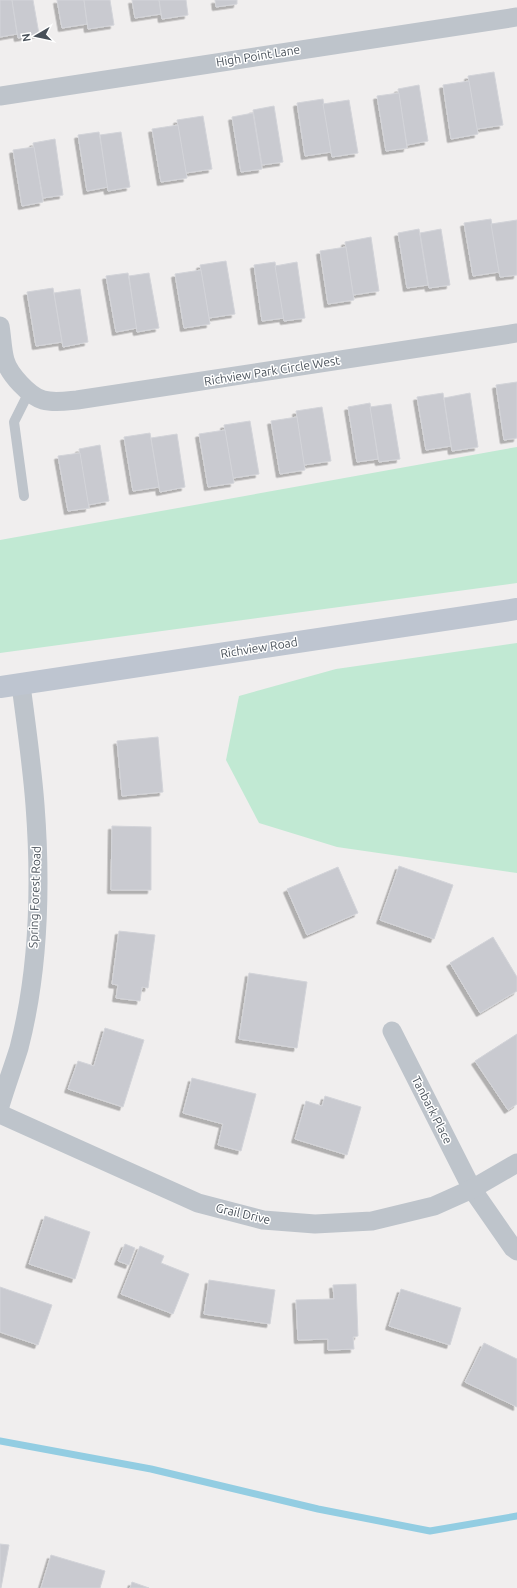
<svg xmlns="http://www.w3.org/2000/svg" width="517" height="1588" font-family="Ubuntu,sans-serif">
	<defs>
		<filter id="shadow"><feDropShadow dx="-3.5" dy="3.5" stdDeviation="0" flood-color="#0004"/></filter>
	</defs>
	<rect width="100%" height="100%" fill="#f0eeee"/>
	<!-- green -->
	<g fill="#c1e9d3">
		<polygon points="517,447 517,583 0,653 0,540"/>
		<polygon points="517,643 517,873 337,847 259,823 226,760 239,696 336,669"/>
	</g>
	<g fill="none" stroke-linecap="round" stroke-linejoin="round">
		<!-- stream -->
		<polyline stroke="#93cde2" stroke-width="7" points="0,1441 151,1469 318,1509 430,1531 517,1516"/>
	</g>
	<!-- building -->
	<g fill="#c9cad0" stroke="#d3d4d9" filter="url(#shadow)">
		<polygon points="0,0 12,0 17,34 0,37"/>
		<polygon points="12,0 33,0 39,34 18,38"/>
		<polygon points="57,0 84,0 87,24 62,28"/>
		<polygon points="84,0 110,0 114,25 88,29"/>
		<polygon points="132,0 159,0 161,14 135,18"/>
		<polygon points="159,0 186,0 188,15 162,19"/>
		<polygon points="215,0 237,0 237,4 216,7"/>
		<polygon points="494,72 503,125 477,129 468,76"/>
		<polygon points="469,81 478,134 451,139 443,85"/>
		<polygon points="419,85 428,141 407,145 398,89"/>
		<polygon points="399,93 407,148 386,151 377,96"/>
		<polygon points="323,99 331,152 305,156 297,103"/>
		<polygon points="349,100 358,153 332,157 323,104"/>
		<polygon points="274,106 283,162 262,165 253,110"/>
		<polygon points="253,113 262,169 241,172 232,117"/>
		<polygon points="203,116 212,169 186,173 177,120"/>
		<polygon points="178,125 187,178 161,182 152,129"/>
		<polygon points="99,132 108,187 87,191 78,135"/>
		<polygon points="121,132 130,187 108,191 100,135"/>
		<polygon points="55,139 63,195 43,198 33,143"/>
		<polygon points="34,147 43,202 22,206 13,150"/>
		<polygon points="491,219 499,272 473,276 464,223"/>
		<polygon points="517,220 517,275 500,277 491,224"/>
		<polygon points="419,229 428,285 407,288 398,233"/>
		<polygon points="441,229 450,285 429,288 420,233"/>
		<polygon points="371,237 379,291 353,295 345,242"/>
		<polygon points="346,247 354,300 328,304 320,251"/>
		<polygon points="226,261 235,314 209,318 200,265"/>
		<polygon points="275,262 284,318 262,321 254,265"/>
		<polygon points="297,262 305,318 284,321 275,266"/>
		<polygon points="201,270 210,324 184,328 175,274"/>
		<polygon points="128,273 137,328 116,332 106,276"/>
		<polygon points="149,273 159,328 137,332 129,276"/>
		<polygon points="53,288 62,342 36,346 27,292"/>
		<polygon points="80,289 88,342 63,347 54,293"/>
		<polygon points="517,382 517,438 504,440 496,385"/>
		<polygon points="443,393 451,446 426,450 417,397"/>
		<polygon points="470,393 478,447 452,451 444,398"/>
		<polygon points="370,403 378,459 357,462 348,407"/>
		<polygon points="391,404 400,459 379,462 370,407"/>
		<polygon points="322,407 331,461 304,465 296,411"/>
		<polygon points="297,417 305,470 280,474 271,421"/>
		<polygon points="250,421 259,474 233,478 224,425"/>
		<polygon points="225,430 234,483 208,487 199,434"/>
		<polygon points="150,433 159,487 133,491 124,437"/>
		<polygon points="177,434 185,487 160,492 151,438"/>
		<polygon points="100,445 109,501 88,505 79,449"/>
		<polygon points="80,453 89,508 68,511 58,456"/>
		<polygon points="158,737 163,792 122,796 117,741"/>
		<polygon points="112,826 151,827 151,890 111,890"/>
		<polygon points="399,866 453,885 434,939 380,920"/>
		<polygon points="338,867 358,913 307,935 287,889"/>
		<polygon points="119,931 155,935 148,988 142,987 140,1001 116,998 118,985 112,984"/>
		<polygon points="493,937 517,977 517,991 480,1013 450,963"/>
		<polygon points="249,973 307,982 297,1048 239,1039"/>
		<polygon points="105,1028 144,1040 123,1107 68,1089 78,1061 94,1066"/>
		<polygon points="517,1034 517,1104 508,1110 475,1061"/>
		<polygon points="192,1078 256,1094 241,1151 218,1145 223,1124 183,1113"/>
		<polygon points="325,1096 361,1107 347,1155 295,1139 306,1101 322,1106"/>
		<polygon points="45,1216 90,1232 75,1279 29,1264"/>
		<polygon points="125,1244 135,1248 129,1265 118,1261"/>
		<polygon points="140,1246 164,1256 161,1263 189,1274 173,1314 121,1294"/>
		<polygon points="209,1280 275,1290 270,1324 204,1314"/>
		<polygon points="356,1284 358,1336 353,1337 354,1349 328,1350 328,1339 298,1340 296,1300 334,1299 333,1285"/>
		<polygon points="0,1287 52,1305 38,1345 0,1332"/>
		<polygon points="401,1289 461,1308 450,1345 389,1326"/>
		<polygon points="484,1343 517,1359 517,1407 465,1382"/>
		<polygon points="0,1544 9,1545 1,1588 0,1588"/>
		<polygon points="51,1555 105,1571 100,1588 41,1588"/>
		<polygon points="132,1582 149,1588 130,1588"/>
	</g>
	<g fill="none" stroke-linecap="round" stroke-linejoin="round">
		<!-- lane -->
		<polyline stroke="#bec4cb" stroke-width="10" points="24,496 14,422 29,392"/>
		<!-- street -->
		<g stroke="#bec4cb" stroke-width="19">
			<polyline points="0,96 517,17"/>
			<path d="M0,326c2,11 2,23 5,34 4,14 24,36 38,40 11,3 23,1 34,0l440,-67"/>
			<polyline points="392,1031 472,1189 513,1248 517,1251"/>
			<path d="M0,1106c6,-20 13,-39 19,-58 20,-78 22,-164 16,-243 -3,-40 -9,-81 -14,-120"/>
			<polyline points="0,1114 198,1203 263,1220 315,1224 372,1221 434,1206 472,1189 517,1163"/>
		</g>
		<!-- secondary -->
		<polyline stroke="#bec5d0" stroke-width="22" points="0,687 517,609"/>
	</g>
	<g text-anchor="middle" stroke-width="3" stroke-linejoin="round" paint-order="stroke">
		<!-- street labels -->
		<g font-size="12" fill="#485059" stroke="#fff">
			<text transform="translate(258 56) rotate(-9)" y="4">High Point Lane</text>
			<text transform="translate(272 371) rotate(-9)" y="4">Richview Park Circle West</text>
			<text transform="translate(259 648) rotate(-9)" y="4">Richview Road</text>
			<text transform="translate(35 897) rotate(-88)" y="4">Spring Forest Road</text>
			<text transform="translate(432 1110) rotate(63)" y="4">Tanbark Place</text>
			<text transform="translate(243 1214) rotate(13)" y="4">Grail Drive</text>
		</g>
	</g>
	<!-- north arrow -->
	<g transform="translate(36 36) rotate(261)" stroke="#ffffff" stroke-width="3" paint-order="stroke">
	<path d="M0-3L7 15L0 10L-7 15Z" fill="#485059"/>
	<text y="-6" font-size="11" font-weight="bold" text-anchor="middle" fill="#485059">N</text>
	</g>
</svg>
